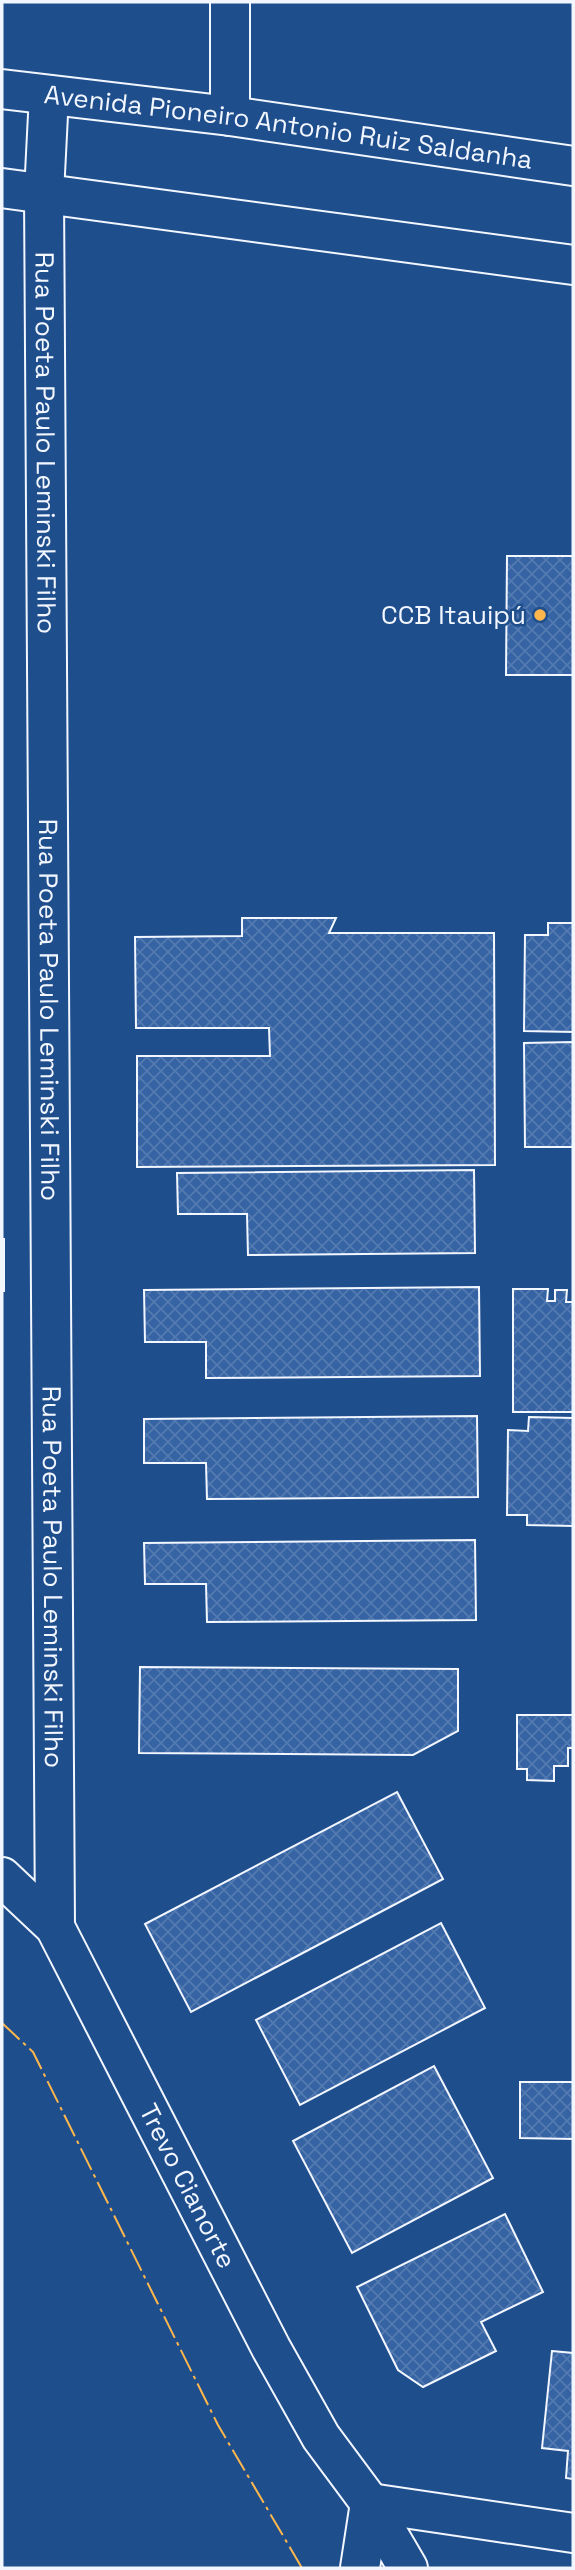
<svg xmlns="http://www.w3.org/2000/svg" width="575" height="2570" font-family="'Space Grotesk',sans-serif">
	<defs>
		<pattern id="building-cross-hatch" width="8" height="8" patternUnits="userSpaceOnUse" patternTransform="scale(1.75)"><rect width="8" height="8" fill="#3563a3"/><path d="M0 0l8 8M0 8l8-8" fill="none" stroke="#537ab1"/></pattern>
	</defs>
	<rect width="100%" height="100%" fill="#1f4e8c"/>
	<!-- building -->
	<g fill="url(#building-cross-hatch)" stroke="#f2f6ff" stroke-width="2">
		<polygon points="507,556 573,556 573,675 506,675"/>
		<polygon points="242,918 336,918 329,933 494,933 495,1165 137,1167 137,1056 270,1056 269,1028 136,1028 135,937 242,936"/>
		<polygon points="548,923 573,923 573,1032 524,1031 525,935 548,935"/>
		<polygon points="573,1042 573,1147 525,1147 524,1043"/>
		<polygon points="474,1170 475,1253 248,1255 247,1214 178,1214 177,1173"/>
		<rect x="2" y="1239" width="2" height="52"/>
		<polygon points="479,1287 480,1376 206,1378 206,1342 145,1342 144,1290"/>
		<polygon points="513,1289 548,1289 547,1301 555,1301 555,1290 567,1290 566,1302 573,1302 573,1412 513,1412"/>
		<polygon points="477,1416 478,1497 207,1499 206,1463 144,1463 144,1419"/>
		<polygon points="529,1417 573,1418 573,1526 527,1525 527,1515 507,1515 508,1430 528,1431"/>
		<polygon points="475,1540 476,1620 207,1622 206,1584 145,1584 144,1543"/>
		<polygon points="140,1667 458,1669 458,1731 413,1755 139,1753"/>
		<polygon points="517,1715 573,1715 573,1748 568,1748 568,1766 554,1766 554,1781 527,1780 527,1769 517,1769"/>
		<polygon points="397,1792 443,1879 191,2012 145,1924"/>
		<polygon points="441,1923 485,2008 300,2105 256,2020"/>
		<polygon points="434,2066 493,2178 352,2253 293,2141"/>
		<polygon points="520,2082 573,2082 573,2139 520,2138"/>
		<polygon points="505,2214 543,2292 481,2322 496,2351 423,2387 398,2370 357,2287"/>
		<polygon points="552,2351 573,2353 573,2479 566,2478 568,2451 542,2448"/>
	</g>
	<g fill="none" stroke-linecap="round" stroke-linejoin="round">
		<!-- minor casing -->
		<g stroke="#f2f6ff" stroke-width="42">
			<g id="minor">
				<path id="s1" d="M2,89l228,27 343,50"/>
				<path id="s2" d="M49,95l-5,98 11,1734"/>
				<polyline points="230,116 230,2"/>
				<polyline points="2,188 573,265"/>
				<path id="s3" d="M2,1877l53,50 216,421 50,89 49,66 38,65"/>
				<polyline points="370,2503 573,2533"/>
				<polyline points="360,2568 370,2503"/>
			</g>
		</g>
		<!-- minor -->
		<use href="#minor" stroke="#1f4e8c" stroke-width="38"/>
		<!-- power -->
		<polyline stroke="#ffb74d" stroke-width="2" stroke-dasharray="24 5 3.5 5" stroke-linecap="butt" points="2,2023 33,2052 218,2425 302,2568"/>
	</g>
	<!-- markers -->
	<circle fill="#ffb74d" stroke="#1f4e8c" stroke-width="2.5" cx="540" cy="615" r="7"/>
	<g text-anchor="middle" stroke-width="5" stroke-linejoin="round" paint-order="stroke">
		<!-- street labels -->
		<g font-size="26" fill="#f2f6ff" stroke="#1f4e8c">
			<text dy="9" stroke="none"><textPath href="#s1" startOffset="289">Avenida Pioneiro Antonio Ruiz Saldanha</textPath></text>
			<text dy="9" stroke="none"><textPath href="#s2" startOffset="348">Rua Poeta Paulo Leminski Filho</textPath></text>
			<text dy="9" stroke="none"><textPath href="#s2" startOffset="915">Rua Poeta Paulo Leminski Filho</textPath></text>
			<text dy="9" stroke="none"><textPath href="#s2" startOffset="1482">Rua Poeta Paulo Leminski Filho</textPath></text>
			<text dy="9" stroke="none"><textPath href="#s3" startOffset="364">Trevo Cianorte</textPath></text>
		</g>
		<!-- poi labels -->
		<g font-size="26" fill="#f2f6ff" stroke="#1f4e8c" text-anchor="end">
			<text x="526" y="624">CCB Itauipú</text>
		</g>
	</g>
	<!-- border -->
	<rect width="575" height="2570" fill="none" stroke="#f2f6ff" stroke-width="7"/>
</svg>
